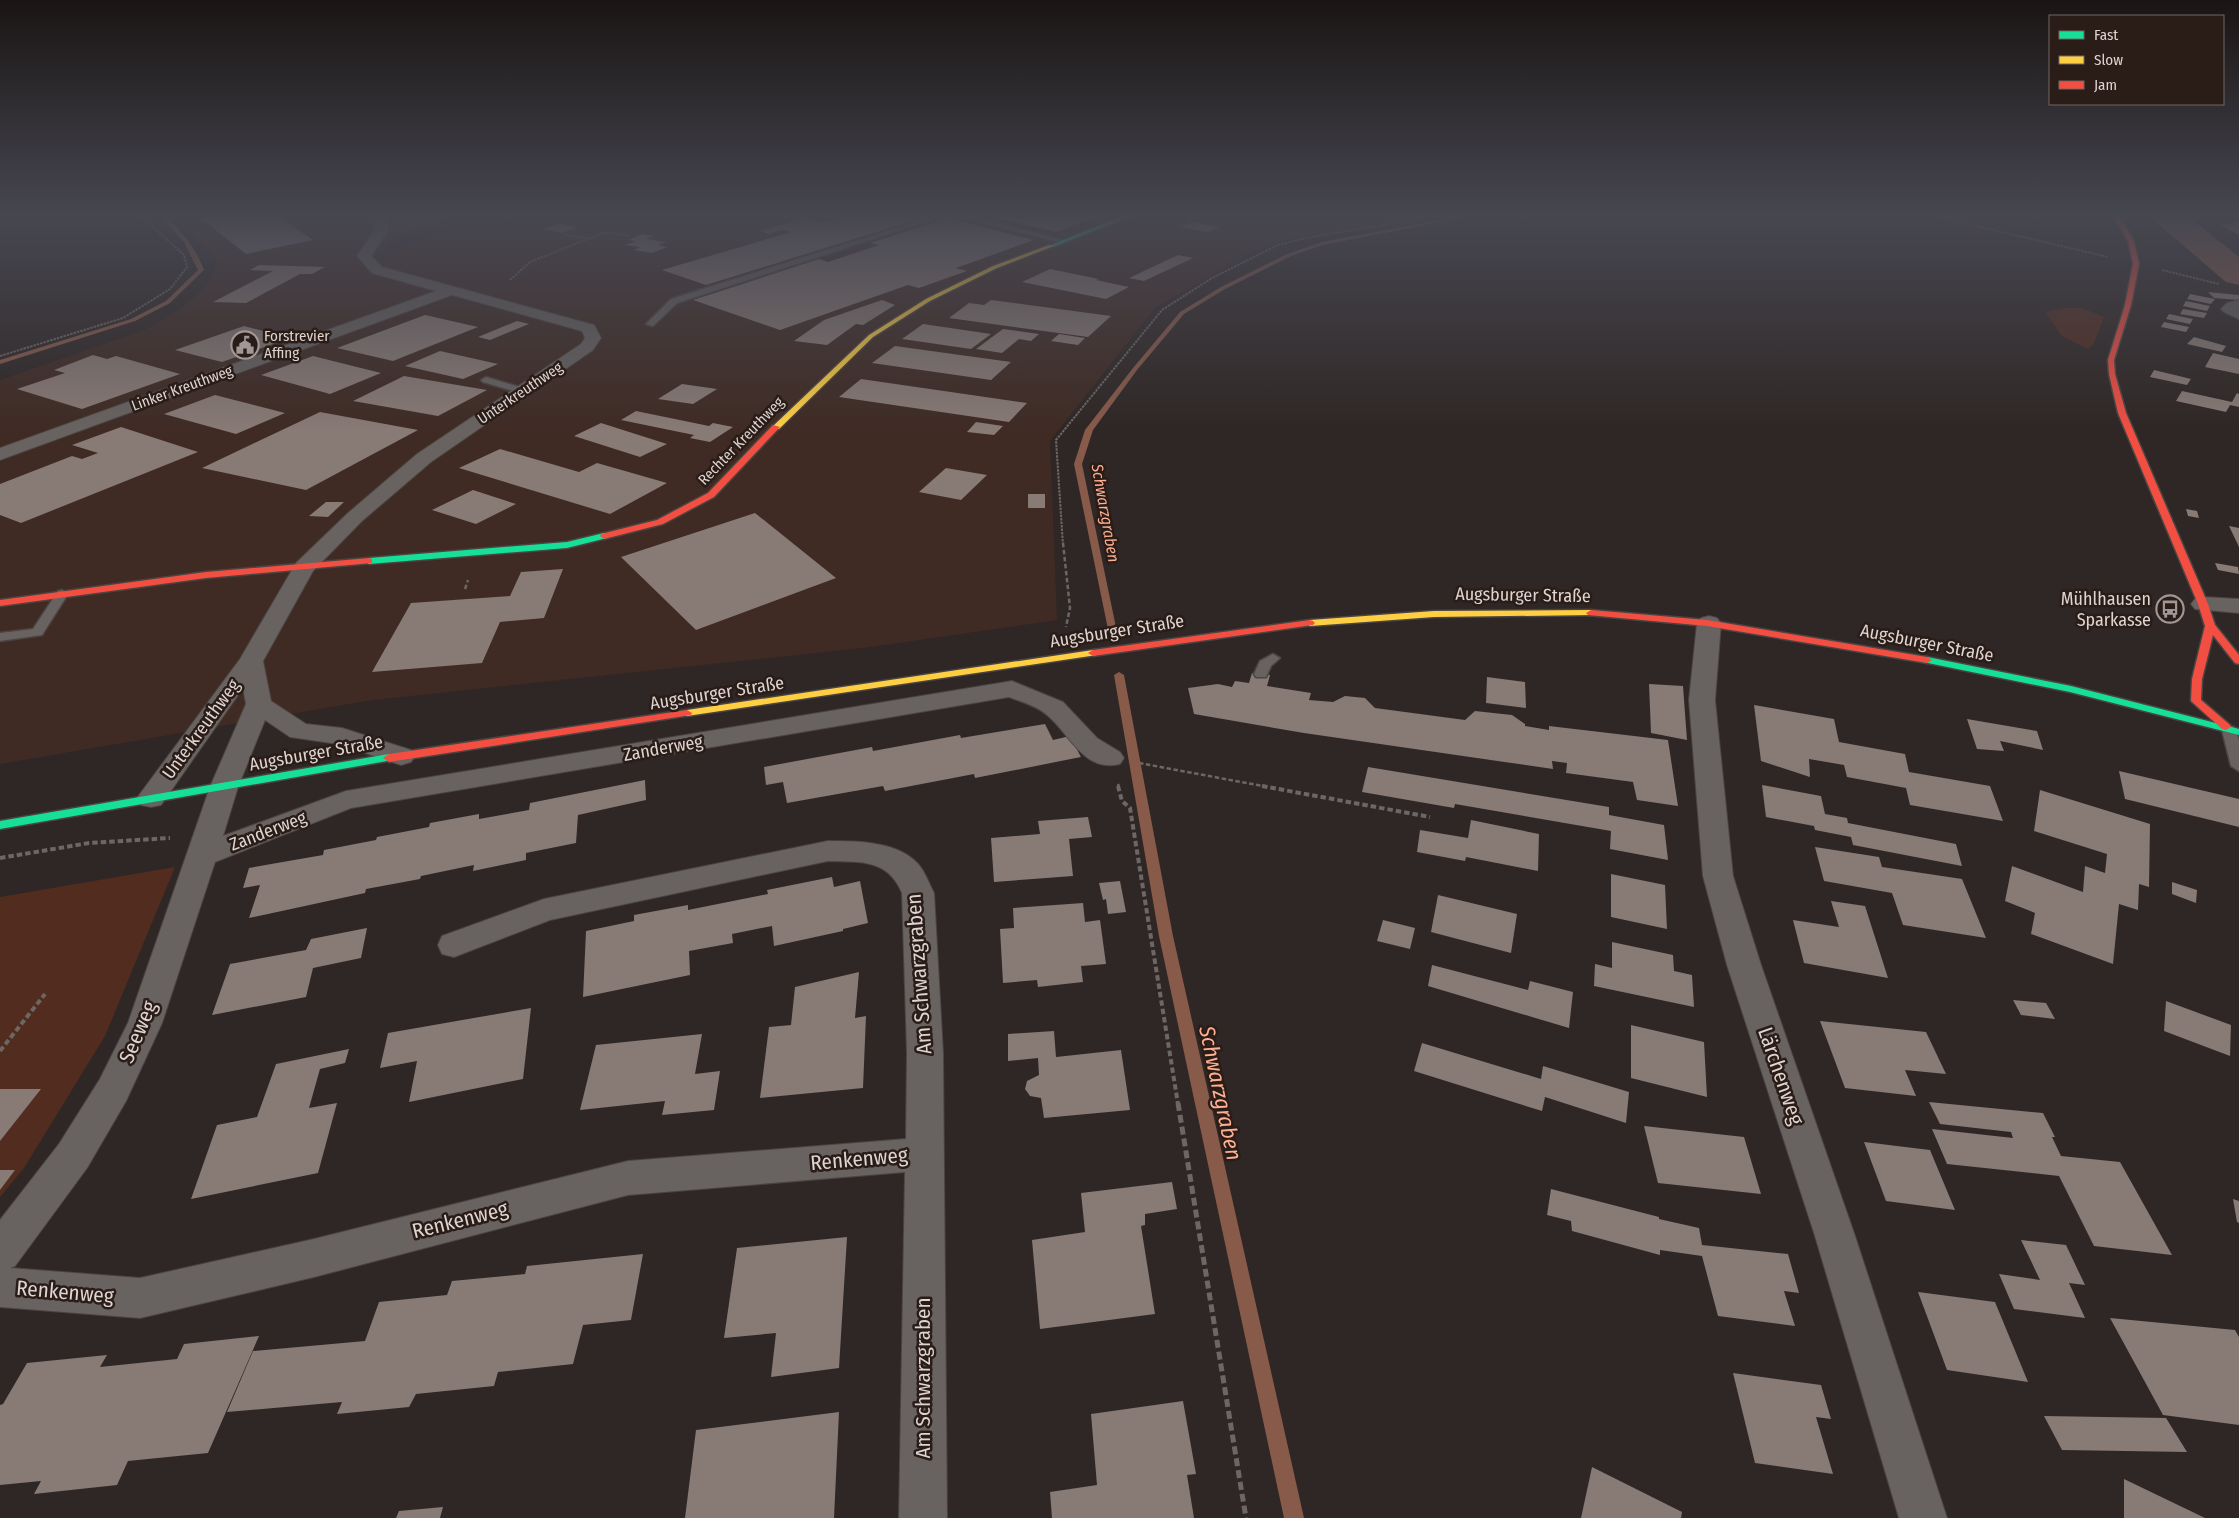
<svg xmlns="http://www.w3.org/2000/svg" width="2239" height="1518" font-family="'Fira Sans Condensed',sans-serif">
	<rect width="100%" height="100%" fill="#2f2725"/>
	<!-- built -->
	<polygon fill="#3f2b24" points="171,217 390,217 391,238 384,253 464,228 518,230 556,222 594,221 620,227 644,217 1421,217 1296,238 1273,244 1250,253 1155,308 1050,441 1057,620 863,648 372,700 0,764 0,380 145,330 179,310 204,289 211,278 217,261 211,253"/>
	<!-- green -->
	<g fill="#512c1f">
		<polygon points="390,217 453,217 391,238"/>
		<polygon points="2065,308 2082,308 2104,317 2094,343 2088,349 2062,336 2045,312"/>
		<polygon points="175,867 105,1036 24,1168 0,1197 0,897"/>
	</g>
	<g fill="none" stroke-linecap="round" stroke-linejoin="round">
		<!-- stream -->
		<g fill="#885a4a" fill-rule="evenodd">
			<path d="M160,217h6c17,15 30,32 38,53l-34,33 -35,18 -135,43v-4l131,-41 35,-18 32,-31 -14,-28z"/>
			<polygon points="1455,217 1467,217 1323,245 1291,256 1225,289 1184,314 1137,370 1093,430 1082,464 1117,632 1115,634 1109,634 1074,464 1085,430 1133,368 1180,312 1221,287 1287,254 1322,242"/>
			<polygon points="1119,672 1124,675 1173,936 1304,1518 1284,1518 1159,936 1114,675"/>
		</g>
		<!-- river -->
		<polygon fill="#885a4a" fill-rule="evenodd" points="2153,217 2189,217 2239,257 2239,285 2226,282 2158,224"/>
	</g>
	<!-- building -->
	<g fill="#887a75">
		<polygon points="199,217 279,217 313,240 246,254"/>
		<polygon points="842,217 922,218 706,285 662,270 791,232 782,230 769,234 760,231 805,218 822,223"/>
		<polygon points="1094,217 1056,232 997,218 997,217"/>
		<polygon points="948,218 1034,240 956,268 967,271 919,288 908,285 780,330 693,300 819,259 828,262 879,245 870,243"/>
		<polygon points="1192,222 1220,227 1208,232 1180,227"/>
		<polygon points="2232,222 2239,222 2239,235 2219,224 2237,225"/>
		<polygon points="560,224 578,227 562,233 544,229"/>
		<polygon points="642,234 654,236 646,239 666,242 658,245 667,247 652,253 634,250 640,247 625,245 636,241 628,240"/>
		<polygon points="1178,255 1193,258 1144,281 1129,278"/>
		<polygon points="259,265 325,267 312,274 300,274 246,303 213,302 273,271 250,270"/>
		<polygon points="1050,269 1099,279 1096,280 1129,287 1106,299 1022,282"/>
		<polygon points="2208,292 2239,295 2239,300 2214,298"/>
		<polygon points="2190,294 2215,299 2211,304 2187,299"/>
		<polygon points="882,300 895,305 863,325 856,324 827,345 794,341 824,320"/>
		<polygon points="991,300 1111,316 1088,337 949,318 969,303 984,305"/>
		<polygon points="2186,301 2210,306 2207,311 2183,306"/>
		<polygon points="2183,309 2207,313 2204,318 2180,314"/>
		<polygon points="2169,314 2193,319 2190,324 2166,319"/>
		<polygon points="425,315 478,327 393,361 337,348"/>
		<polygon points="517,321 529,324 490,340 478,337"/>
		<polygon points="2164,322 2189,327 2186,332 2161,327"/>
		<polygon points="923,324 991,334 971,349 902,339"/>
		<polygon points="244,326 290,338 222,362 175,350"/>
		<polygon points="1003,329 1039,334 1031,341 1019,339 1002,353 976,349"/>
		<polygon points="1059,334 1085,338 1078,345 1051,341"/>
		<polygon points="2194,337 2226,346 2222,352 2187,344"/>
		<polygon points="895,346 1011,362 991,380 872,363"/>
		<polygon points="440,351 498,364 463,379 405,366"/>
		<polygon points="2213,353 2239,359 2239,374 2205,367"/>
		<polygon points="93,355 107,359 116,356 180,374 82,409 17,389 65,373 54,370"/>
		<polygon points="313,356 381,373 330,394 261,375"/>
		<polygon points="2154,370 2179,376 2191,379 2187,385 2150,377"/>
		<polygon points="404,376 487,390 438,416 353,401"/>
		<polygon points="861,379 1027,403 1009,422 839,397"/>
		<polygon points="682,384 717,389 693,404 658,399"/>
		<polygon points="2182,391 2232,402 2237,393 2239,394 2239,407 2230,405 2226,412 2176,401"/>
		<polygon points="215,395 285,413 236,434 164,414"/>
		<polygon points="636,411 709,426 713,423 733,427 710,442 690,438 694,435 621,420"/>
		<polygon points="320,412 418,430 306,490 202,468"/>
		<polygon points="976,422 1003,426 994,435 967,432"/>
		<polygon points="601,423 667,444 640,457 574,436"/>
		<polygon points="121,427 198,452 21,523 0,515 0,484 72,456 82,459 98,453 72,445"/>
		<polygon points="500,449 579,472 597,463 667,483 610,514 459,468"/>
		<polygon points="946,468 987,475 961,500 919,492"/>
		<polygon points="473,490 516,504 476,524 432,510"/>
		<rect x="1028" y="494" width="17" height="14"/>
		<polygon points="326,502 344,502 328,517 309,516"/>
		<polygon points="2186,509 2197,511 2199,518 2188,516"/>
		<polygon points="755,513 836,578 696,630 621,557"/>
		<polygon points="2229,526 2239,528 2239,547"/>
		<polygon points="2215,563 2238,567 2239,574 2218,570"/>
		<polygon points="563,569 544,618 500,622 482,663 372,672 411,603 510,596 521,572"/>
		<polygon points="2160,602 2169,604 2171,614 2162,612"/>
		<polygon points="1252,673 1270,675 1267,686 1311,693 1309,700 1333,702 1345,696 1365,698 1375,708 1465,720 1475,711 1512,715 1525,724 1525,726 1549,730 1549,726 1668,740 1678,806 1637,800 1633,782 1566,773 1567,763 1552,761 1553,769 1304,733 1194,714 1188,688 1218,684 1232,687 1235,681 1249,683"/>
		<polygon points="1487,677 1525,682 1526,708 1486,703"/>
		<polygon points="1649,684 1683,686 1687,740 1651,733"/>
		<polygon points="1754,705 1834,719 1839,742 1905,754 1909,772 1990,786 2003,821 1910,805 1906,788 1847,777 1844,765 1809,759 1810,777 1761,761"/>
		<polygon points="1967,719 2037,731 2043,750 2000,741 2004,751 1977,749"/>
		<polygon points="1045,724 1053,740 1070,736 1081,757 975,778 974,774 885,791 883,786 787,803 783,782 766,785 764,767 872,747 873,751 960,735 961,738"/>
		<polygon points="1368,767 1609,807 1609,815 1664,825 1668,860 1610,849 1611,831 1455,804 1454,808 1362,792"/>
		<polygon points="2119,771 2239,799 2239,827 2125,799"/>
		<polygon points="645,780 646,800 578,815 576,843 526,853 526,860 473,871 474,865 421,876 420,879 366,889 365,893 249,918 260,885 243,888 249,868 323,855 324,850 376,840 377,837 429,827 430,823 479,814 479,819 529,810 530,803"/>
		<polygon points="1762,785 1821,796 1825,814 1847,818 1848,823 1956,844 1962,866 1853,845 1851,837 1815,830 1814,826 1766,817"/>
		<polygon points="2040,790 2150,824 2149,887 2139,884 2138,910 2119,904 2113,964 2031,934 2035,913 2005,901 2012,866 2083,892 2085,866 2105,873 2107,854 2034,831"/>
		<polygon points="1088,817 1092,837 1069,839 1073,876 994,882 991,838 1040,834 1038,821"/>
		<polygon points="1471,820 1539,834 1538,871 1466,857 1465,861 1417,852 1420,830 1468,838"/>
		<polygon points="1815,847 1879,857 1882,867 1962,879 1986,938 1903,925 1892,893 1824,881"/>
		<polygon points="1611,874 1665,885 1667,929 1611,917"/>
		<polygon points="832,877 834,887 860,881 868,923 843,929 843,931 774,946 772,926 732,934 733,943 689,951 690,975 583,997 586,931 634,921 634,915 688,905 688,910 768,894 767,890"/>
		<polygon points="1120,881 1126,912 1108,914 1106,899 1103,900 1099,883"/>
		<polygon points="2172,882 2197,890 2196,903 2172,894"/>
		<polygon points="1438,895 1517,914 1511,953 1431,932"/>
		<polygon points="1831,901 1865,906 1888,978 1804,963 1793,920 1839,927"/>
		<polygon points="1083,903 1085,922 1100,920 1106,964 1081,966 1083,982 1038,987 1037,980 1003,983 1000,929 1014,928 1013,908"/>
		<polygon points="1383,920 1415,928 1410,949 1377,941"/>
		<polygon points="367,928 361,958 313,968 306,997 212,1015 230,964 306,950 311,939"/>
		<polygon points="1612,942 1673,955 1674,971 1692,975 1694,1007 1594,986 1595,964 1612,968"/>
		<polygon points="1432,965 1528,990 1530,981 1573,992 1569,1028 1428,986"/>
		<polygon points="859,972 855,1018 866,1016 863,1088 760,1098 769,1027 791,1025 795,987"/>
		<polygon points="2013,1000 2046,1003 2055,1019 2021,1015"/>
		<polygon points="2166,1001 2231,1025 2230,1056 2164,1031"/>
		<polygon points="531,1008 523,1079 409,1102 417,1061 380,1068 388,1033"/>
		<polygon points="1820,1021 1926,1032 1946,1074 1905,1070 1916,1096 1845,1088"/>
		<polygon points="1631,1025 1704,1042 1707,1097 1631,1078"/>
		<polygon points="1054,1031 1056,1057 1121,1050 1130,1110 1044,1118 1041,1098 1030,1096 1025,1089 1027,1081 1039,1075 1038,1058 1008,1061 1008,1034"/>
		<polygon points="702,1034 695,1074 720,1071 714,1110 662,1115 665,1101 580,1110 596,1045"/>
		<polygon points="1422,1043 1541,1079 1543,1066 1629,1092 1626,1123 1545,1097 1542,1111 1414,1071"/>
		<polygon points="349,1049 345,1063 320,1069 309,1108 337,1103 318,1173 191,1199 217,1125 257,1117 276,1064"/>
		<polygon points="0,1089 41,1089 0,1141"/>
		<polygon points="1929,1102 2043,1113 2055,1137 2052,1137 2061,1156 2120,1162 2172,1255 2094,1246 2059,1176 1947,1164 1932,1129 2013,1138 2011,1132 1940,1124"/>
		<polygon points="1644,1126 1744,1137 1761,1194 1658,1183"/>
		<polygon points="1864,1142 1930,1150 1955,1210 1886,1201"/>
		<polygon points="0,1170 15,1170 0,1190"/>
		<polygon points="1172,1182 1177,1209 1145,1214 1145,1225 1141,1226 1155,1314 1040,1329 1032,1240 1085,1232 1081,1193"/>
		<polygon points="1551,1189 1659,1217 1659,1219 1699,1228 1702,1245 1788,1254 1799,1293 1784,1291 1795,1326 1718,1316 1702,1256 1660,1250 1660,1255 1572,1231 1571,1221 1547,1215"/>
		<polygon points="2233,1199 2239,1201 2239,1223 2237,1222"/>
		<polygon points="847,1237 839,1368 771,1377 776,1333 724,1338 737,1248"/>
		<polygon points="2021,1240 2066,1245 2085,1285 2069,1283 2085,1318 2014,1309 1999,1274 2040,1280"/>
		<polygon points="643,1254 631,1320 583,1325 573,1364 498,1372 494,1386 416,1394 409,1407 337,1414 342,1402 227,1412 253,1351 365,1341 379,1302 447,1295 452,1281 525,1274 527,1266"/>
		<polygon points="1918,1292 1995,1302 2028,1382 1947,1370"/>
		<polygon points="2110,1318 2235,1330 2239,1337 2239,1425 2163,1415"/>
		<polygon points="259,1336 208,1453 128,1461 117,1485 34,1494 41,1481 0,1485 0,1405 3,1404 27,1363 107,1355 100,1367 177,1359 184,1344"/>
		<polygon points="1733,1373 1821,1385 1831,1419 1816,1417 1833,1474 1755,1463"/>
		<polygon points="1183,1401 1196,1474 1187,1475 1194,1518 1052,1518 1050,1492 1097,1485 1091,1414"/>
		<polygon points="839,1412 834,1518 685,1518 696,1430"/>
		<polygon points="2044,1416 2166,1418 2187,1452 2062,1450"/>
		<polygon points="1592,1467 1682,1512 1681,1518 1581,1518"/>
		<polygon points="2124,1479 2205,1518 2124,1518"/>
		<polygon points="443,1507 440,1518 396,1518 399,1511"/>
	</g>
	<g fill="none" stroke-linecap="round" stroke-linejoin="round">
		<!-- lane casing -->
		<g stroke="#4b4441" stroke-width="3">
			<g id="lane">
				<polygon points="931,217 941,217 677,303 653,326 646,324 671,299"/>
				<polygon points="960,217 972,217 1066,241 1062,243"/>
				<polygon points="486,377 526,389 528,391 523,394 483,382 481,380"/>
				<polygon points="62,590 68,594 42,635 0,641 0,633 33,629 58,591"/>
				<polygon points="1273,654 1280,658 1271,666 1266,677 1256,677 1254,674 1260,661"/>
				<polygon points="2229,726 2234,727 2239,740 2239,771 2231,766 2222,730"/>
			</g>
		</g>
		<!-- street casing -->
		<g stroke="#4b4441" stroke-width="2">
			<g id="street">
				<path d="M376,217h12v14l-17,25 11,11 212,58 7,13 -8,12 -162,112 -69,59 -49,50 -50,90 8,40 35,23 36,4 69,22 4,6 -4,6 -10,3 -63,-21 -48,-7 -25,-17 -27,67 -15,49 123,-45 666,-110 51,21 34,36 23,14 4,6 -4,6c-36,9 -50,-30 -73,-49 -10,-9 -25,-13 -38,-18l-658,111 -136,54 -53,161 -36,78 -39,67 -72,98 -5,2 130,10 174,-39 314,-78 278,-22 1,-86 -5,-160c-14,-34 -41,-31 -74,-32l-278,59 -96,37 -12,-3 -4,-9 4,-9 102,-37 284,-58c27,0 65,0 86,19 10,8 14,22 20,33l9,160 4,465h-48l6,-346 -277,23 -314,82 -174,41 -140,-11v-87l59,-76 41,-65 28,-56 82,-236 36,-83 -3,-16 -82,117 -10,2 -10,-2 -4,-7 103,-139 56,-96 52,-50 69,-59 164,-110 4,-6 -3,-7 -130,-36 -452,165v-12l436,-157 -64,-18 -15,-17 17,-25z"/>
				<polygon points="2239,300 2239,319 2224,312 2221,309 2227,303"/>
				<polygon points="2203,597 2239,599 2239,613 2195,609 2191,604 2195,599"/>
				<polygon points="1709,616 1717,618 1721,623 1715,700 1733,876 1761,965 1855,1236 1947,1518 1899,1518 1815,1236 1727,965 1703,876 1689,700 1697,623 1701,618"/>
			</g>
		</g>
		<!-- fast casing -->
		<g stroke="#4b4441" stroke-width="3">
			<g id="fast">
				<polygon points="1121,217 1129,217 1053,247 1048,246"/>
				<polygon points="604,533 608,536 607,538 567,548 369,564 364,561 369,558 567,542"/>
				<polygon points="1927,657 2071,686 2239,729 2239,735 2070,692 1923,662 1922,660"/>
				<polygon points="389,754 393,756 395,758 393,760 0,829 0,821"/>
			</g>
		</g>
		<!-- slow casing -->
		<g stroke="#4b4441" stroke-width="3">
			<g id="slow">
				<polygon points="1049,245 1054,246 997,268 930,301 873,337 779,429 772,427 869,335 926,299 993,266"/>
				<polygon points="1591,610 1596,613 1594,615 1434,617 1310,626 1305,623 1310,620 1434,611"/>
				<polygon points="1093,650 1098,653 1097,655 687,716 682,713 687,710"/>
			</g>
		</g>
		<!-- jam casing -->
		<g stroke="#4b4441" stroke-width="3">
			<g id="jam">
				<polygon points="2114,217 2120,217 2134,241 2139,264 2131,305 2114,360 2115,374 2126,413 2208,604 2215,625 2239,655 2239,664 2235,663 2213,635 2202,679 2201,700 2230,725 2231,727 2226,730 2222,729 2191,701 2192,679 2205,626 2198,604 2118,413 2109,374 2108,360 2125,305 2133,264 2128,241"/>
				<polygon points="773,425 780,427 714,497 663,524 604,539 600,536 601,534 657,520 708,493"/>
				<polygon points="369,558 372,559 372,563 206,578 0,606 0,600 206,572"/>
				<polygon points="1591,610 1707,620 1927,657 1932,660 1927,663 1707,626 1588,615 1586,613"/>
				<polygon points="1310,620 1313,621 1315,623 1313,625 1093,656 1088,653 1093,650"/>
				<polygon points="687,710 692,713 691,715 389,762 383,758 389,754"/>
			</g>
		</g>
		<!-- path-far3 -->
		<g stroke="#6c6664" stroke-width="2" stroke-dasharray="2.5 1" stroke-linecap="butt">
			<polyline points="1938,217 2108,257"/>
			<polyline points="565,235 587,238"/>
			<polyline points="2162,270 2219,284"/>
			<polyline points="510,280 530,262 605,232 629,236"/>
			<polyline points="0,356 123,318 170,289 187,267 184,255 142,217"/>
			<polyline points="1063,545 1056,440 1162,310 1212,278 1278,245 1306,238 1430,217"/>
		</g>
		<!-- path-far2 -->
		<g stroke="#6c6664" stroke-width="2.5" stroke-dasharray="4.5 2.5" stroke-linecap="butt">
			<polyline points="1063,543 1070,608 1066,627"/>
			<polyline points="465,589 468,580"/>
			<polyline points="1139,763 1268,787"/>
			<polyline points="1118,784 1119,787"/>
		</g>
		<!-- path-far1 -->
		<g stroke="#6c6664" stroke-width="4" stroke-dasharray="5.5 3" stroke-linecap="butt">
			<polyline points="1118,786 1122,801 1130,808 1178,1104"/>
			<polyline points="1262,786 1430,817"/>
			<polyline points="0,858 89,843 170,838"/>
			<polyline points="0,1051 45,994"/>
		</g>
		<!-- path -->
		<polyline stroke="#6c6664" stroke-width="5" stroke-dasharray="8 4" stroke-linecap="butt" points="1178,1103 1246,1518"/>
		<!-- lane -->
		<use href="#lane" fill="#686260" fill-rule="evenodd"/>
		<!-- street -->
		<use href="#street" fill="#686260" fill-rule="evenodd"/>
		<!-- fast -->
		<use href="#fast" fill="#16e098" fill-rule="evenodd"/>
		<!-- slow -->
		<use href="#slow" fill="#ffcf43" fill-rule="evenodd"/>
		<!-- jam -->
		<use href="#jam" fill="#f24e42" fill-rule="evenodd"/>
	</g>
	<!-- sky -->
	<linearGradient id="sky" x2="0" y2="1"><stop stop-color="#1a1514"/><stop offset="0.5" stop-color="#474751"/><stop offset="1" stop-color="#474751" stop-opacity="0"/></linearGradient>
	<rect width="2239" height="430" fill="url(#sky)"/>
	<!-- icons -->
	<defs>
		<g id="civic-ring" transform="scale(1.4375)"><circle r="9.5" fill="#2a1c17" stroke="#a19795" stroke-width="1.5"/><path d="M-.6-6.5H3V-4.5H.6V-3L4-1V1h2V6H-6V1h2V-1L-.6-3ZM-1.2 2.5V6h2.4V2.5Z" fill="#a19795"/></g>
		<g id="bus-ring" transform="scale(1.4375)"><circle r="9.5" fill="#2a1c17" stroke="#a19795" stroke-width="1.5"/><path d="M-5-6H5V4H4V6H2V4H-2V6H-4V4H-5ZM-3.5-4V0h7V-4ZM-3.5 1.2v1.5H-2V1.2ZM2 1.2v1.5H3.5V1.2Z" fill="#a19795"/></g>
	</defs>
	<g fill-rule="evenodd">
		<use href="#civic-ring" x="245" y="345"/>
		<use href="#bus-ring" x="2170" y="609"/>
	</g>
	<g text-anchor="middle" stroke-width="5" stroke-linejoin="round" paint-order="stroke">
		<!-- far-poi labels -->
		<g font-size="15" fill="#ded4d1" stroke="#2a1c17" text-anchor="start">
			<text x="264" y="341">Forstrevier<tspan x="264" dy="17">Affing</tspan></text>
		</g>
		<!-- far-street labels -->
		<g font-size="15" fill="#ded4d1" stroke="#2a1c17">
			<text transform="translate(182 388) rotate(-20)" y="5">Linker Kreuthweg</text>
			<text transform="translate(520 393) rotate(-34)" y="5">Unterkreuthweg</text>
			<text transform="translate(741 441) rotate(-46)" y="5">Rechter Kreuthweg</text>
		</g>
		<!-- far-water labels -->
		<g font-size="16" font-style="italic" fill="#feb094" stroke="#2a1c17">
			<text transform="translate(1106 513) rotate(80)" y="6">Schwarzgraben</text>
		</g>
		<!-- street labels -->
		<g font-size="18" fill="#ded4d1" stroke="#2a1c17">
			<text transform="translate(1523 595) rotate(1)" y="6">Augsburger Straße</text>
			<text transform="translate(1117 631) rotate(-9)" y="6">Augsburger Straße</text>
			<text transform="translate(1927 643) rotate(11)" y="6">Augsburger Straße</text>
			<text transform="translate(717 693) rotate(-9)" y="6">Augsburger Straße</text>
			<text transform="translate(201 729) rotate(-54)" y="6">Unterkreuthweg</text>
			<text transform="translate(663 748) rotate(-10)" y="6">Zanderweg</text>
			<text transform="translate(316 753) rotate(-10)" y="6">Augsburger Straße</text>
			<text transform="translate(268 831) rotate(-21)" y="6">Zanderweg</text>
		</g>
		<!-- poi labels -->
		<g font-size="18" fill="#ded4d1" stroke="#2a1c17" text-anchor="end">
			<text x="2151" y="605">Mühlhausen<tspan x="2151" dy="21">Sparkasse</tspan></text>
		</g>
		<!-- near-street labels -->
		<g font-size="21" fill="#ded4d1" stroke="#2a1c17">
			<text transform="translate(919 974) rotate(-94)" y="7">Am Schwarzgraben</text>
			<text transform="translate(138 1032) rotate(-67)" y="7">Seeweg</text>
			<text transform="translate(1781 1076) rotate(71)" y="7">Lärchenweg</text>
			<text transform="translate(859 1159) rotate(-5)" y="7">Renkenweg</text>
			<text transform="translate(460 1220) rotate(-14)" y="7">Renkenweg</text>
			<text transform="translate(65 1292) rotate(5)" y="7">Renkenweg</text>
			<text transform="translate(923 1378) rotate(-90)" y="7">Am Schwarzgraben</text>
		</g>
		<!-- near-water labels -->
		<g font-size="22" font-style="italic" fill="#feb094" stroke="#2a1c17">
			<text transform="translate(1221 1093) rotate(78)" y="8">Schwarzgraben</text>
		</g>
	</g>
	<!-- legend -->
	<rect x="2049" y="15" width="175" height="90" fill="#2a1c17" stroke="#726661"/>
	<rect x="2059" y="31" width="25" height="8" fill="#16e098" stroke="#726661"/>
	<text x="2094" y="40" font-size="15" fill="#ded4d1">Fast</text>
	<rect x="2059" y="56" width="25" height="8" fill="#ffcf43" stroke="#726661"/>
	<text x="2094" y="65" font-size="15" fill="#ded4d1">Slow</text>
	<rect x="2059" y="81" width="25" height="8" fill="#f24e42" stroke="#726661"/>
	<text x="2094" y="90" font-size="15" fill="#ded4d1">Jam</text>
</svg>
